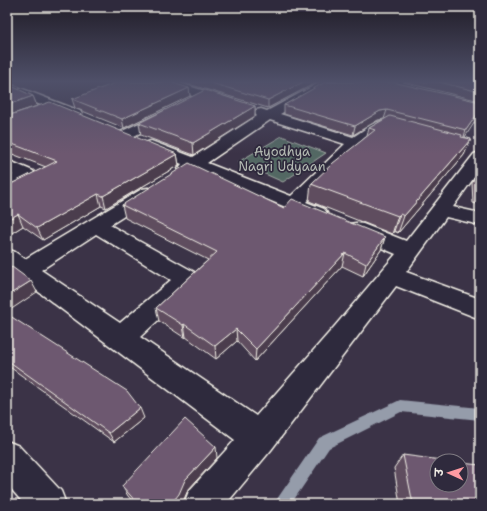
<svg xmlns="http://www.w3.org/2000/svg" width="487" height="511" font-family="'Shantell Sans','Playpen Sans Deva',sans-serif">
	<rect width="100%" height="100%" fill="#3b3347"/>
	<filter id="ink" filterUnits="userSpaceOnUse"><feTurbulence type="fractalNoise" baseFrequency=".025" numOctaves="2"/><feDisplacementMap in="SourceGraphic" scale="8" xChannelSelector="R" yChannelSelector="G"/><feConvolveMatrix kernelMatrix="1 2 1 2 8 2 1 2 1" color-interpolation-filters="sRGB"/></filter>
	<g filter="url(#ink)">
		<!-- green -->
		<polygon fill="#536863" stroke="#a4aca6" points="282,136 326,153 283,182 238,162"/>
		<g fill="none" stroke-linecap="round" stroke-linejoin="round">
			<!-- stream -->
			<polygon fill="#959caa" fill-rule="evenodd" points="400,400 480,408 480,420 401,412 329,448 291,504 275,504 277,499 319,438"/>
			<!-- minor casing -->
			<g stroke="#f4f1e8" stroke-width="3">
				<g id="minor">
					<polygon points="157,82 176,82 233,100 235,103 233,106 223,106 159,85"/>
					<path d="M321,82h15l-56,32 73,23c19,-12 23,-20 45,-14l2,3 -2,3 -5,1 -7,-1 -26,16 -54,57 18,7 3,4 -3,4 -7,2 -7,-2 -114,-47 -10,4 -6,-1 -2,-4 4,-5 -37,-15 -2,-3 2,-3 6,-2 42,16 64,-41 -3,-3 2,-3 5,-1 6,2zM270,120l75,24 -54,52 -84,-33z"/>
					<polygon points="7,83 80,111 82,114 80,117 75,118 70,117 7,91"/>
					<polygon points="165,111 170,112 172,115 170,118 130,138 125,139 120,138 118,135 120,132"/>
					<path d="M480,152v17l-27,38 27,6v12l-34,-8 -40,55 74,27v20l-84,-33 -125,164 -45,54h-42l5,-13 46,-51 -228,-172v-19l8,3 10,7 117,-70 6,-1 6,1 3,4 -3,4 -44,28 86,48 4,6 -4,6 -56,52 116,79 79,-90 61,-72 -47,-20 -3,-5 3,-5 7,-1 7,1 43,17 68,-87zM96,234l75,46 -51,43 -79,-53z"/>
					<polygon points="7,160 33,171 36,175 33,179 7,189 7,177 13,175 7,172"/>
					<polygon points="7,441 19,446 61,491 66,504 24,504 7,484"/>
				</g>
			</g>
			<!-- minor -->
			<use href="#minor" fill="#2f2a3d" fill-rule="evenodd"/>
		</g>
		<!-- wall -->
		<g fill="#5e4d5f" stroke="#f4f1e8">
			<polygon points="182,82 317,82 268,108"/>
			<polygon points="403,82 480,82 480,101"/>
			<polygon points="7,84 33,96 37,106 18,112 177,154 179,165 106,208 101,206 43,240 23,226 10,234 7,232 7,186 46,167 7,152"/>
			<polygon points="189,88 190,96 124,128 75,108 72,99"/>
			<polygon points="480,102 480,114 464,137 471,139 464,155 398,233 394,231 392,234 309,201 311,184 367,136 369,128 385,119 378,120 353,135 284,114 284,105"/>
			<polygon points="255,106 255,116 194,155 141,135 139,123"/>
			<polygon points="480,167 480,205 473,203 472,183 478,170"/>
			<polygon points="122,205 284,208 385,237 381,250 363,276 342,266 255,361 237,341 216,359 186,337 185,338 159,321 156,308 208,260 125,218"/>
			<polygon points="7,314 144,418 114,442 7,365"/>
			<polygon points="403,455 480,504 400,504 394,468"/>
			<polygon points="217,458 188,490 182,504 135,504 128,496 122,486"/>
		</g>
		<!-- shaded-wall -->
		<g fill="#4c3e4e" stroke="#f4f1e8">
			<polygon points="303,82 317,82 268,108 268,100"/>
			<polygon points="189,88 190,96 124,128 122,119"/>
			<polygon points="33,96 37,106 7,116 7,105"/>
			<polygon points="255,106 255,116 194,155 193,143"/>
			<polygon points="387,110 384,119 378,120 353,135 355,126 380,111"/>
			<polygon points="480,110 480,114 463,140 466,130"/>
			<polygon points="471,139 464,155 398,233 404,216"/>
			<polygon points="177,154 179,165 106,208 103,196"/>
			<polygon points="98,194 101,206 43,240 37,228"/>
			<polygon points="18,214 23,226 10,234 7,229 7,220"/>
			<polygon points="400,214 394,231 392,234 398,216"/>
			<polygon points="385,237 381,250 363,276 366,264"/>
			<polygon points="345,253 342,266 255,361 256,349"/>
			<polygon points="31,281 37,292 7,312 7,296"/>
			<polygon points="184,324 186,337 185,338 183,325"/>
			<polygon points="236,329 237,341 216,359 215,346"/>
			<polygon points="140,408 144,418 114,442 109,433"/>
			<polygon points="216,447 217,458 188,490 182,504 171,504 185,480"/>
		</g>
		<!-- building -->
		<g fill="#6d596f" stroke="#f4f1e8">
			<polygon points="118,82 170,82 189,88 122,119 72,99"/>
			<polygon points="208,82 303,82 268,100"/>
			<polygon points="325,82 393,82 480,102 480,110 466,130 387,110 380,111 355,126 284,105"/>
			<polygon points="439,82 480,82 480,92"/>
			<polygon points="7,84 33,96 7,105"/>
			<polygon points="205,90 255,106 193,143 139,123"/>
			<polygon points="50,102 177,154 103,196 98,194 37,228 18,214 7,220 7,186 57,161 7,142 7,116"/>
			<polygon points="390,116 462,135 461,137 471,139 404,216 400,214 398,216 311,184 333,163 375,130 369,128"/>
			<polygon points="189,163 284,208 292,199 385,237 366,264 345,253 256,349 236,329 215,346 184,324 183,325 156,308 217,252 122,205"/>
			<polygon points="480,167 480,190 479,190 478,170"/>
			<polygon points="12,267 31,281 7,296 7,270"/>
			<polygon points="7,314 127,391 140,408 109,433 7,360"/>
			<polygon points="185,419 216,447 185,480 179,494 171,504 138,504 122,486"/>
			<polygon points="403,455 449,461 437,461 437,485 461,485 461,463 480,465 480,504 413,504"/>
		</g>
	</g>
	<!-- sky -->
	<linearGradient id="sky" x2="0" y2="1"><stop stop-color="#201c27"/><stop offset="0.53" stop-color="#4f5069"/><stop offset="1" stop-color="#4f5069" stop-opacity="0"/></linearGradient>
	<rect width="487" height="154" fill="url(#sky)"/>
	<g text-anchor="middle" stroke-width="3.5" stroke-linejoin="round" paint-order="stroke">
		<!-- far-park labels -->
		<g font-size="13" fill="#b4bab3" stroke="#2f2a3d">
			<text x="282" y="156">Ayodhya<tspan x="282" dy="15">Nagri Udyaan</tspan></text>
		</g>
	</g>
	<!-- margin -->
	<rect width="487" height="511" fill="none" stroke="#2f2a3d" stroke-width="24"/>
	<rect x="12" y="12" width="463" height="487" fill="none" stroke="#f4f1e8" stroke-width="1.5" filter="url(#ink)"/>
	<!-- north arrow -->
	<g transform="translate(449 473) rotate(273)"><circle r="19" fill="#2f2a3d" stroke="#7e7a81"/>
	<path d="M0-3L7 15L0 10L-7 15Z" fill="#ff9aa2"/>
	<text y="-6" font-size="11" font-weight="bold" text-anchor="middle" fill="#f4f1e8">उ</text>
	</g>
</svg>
